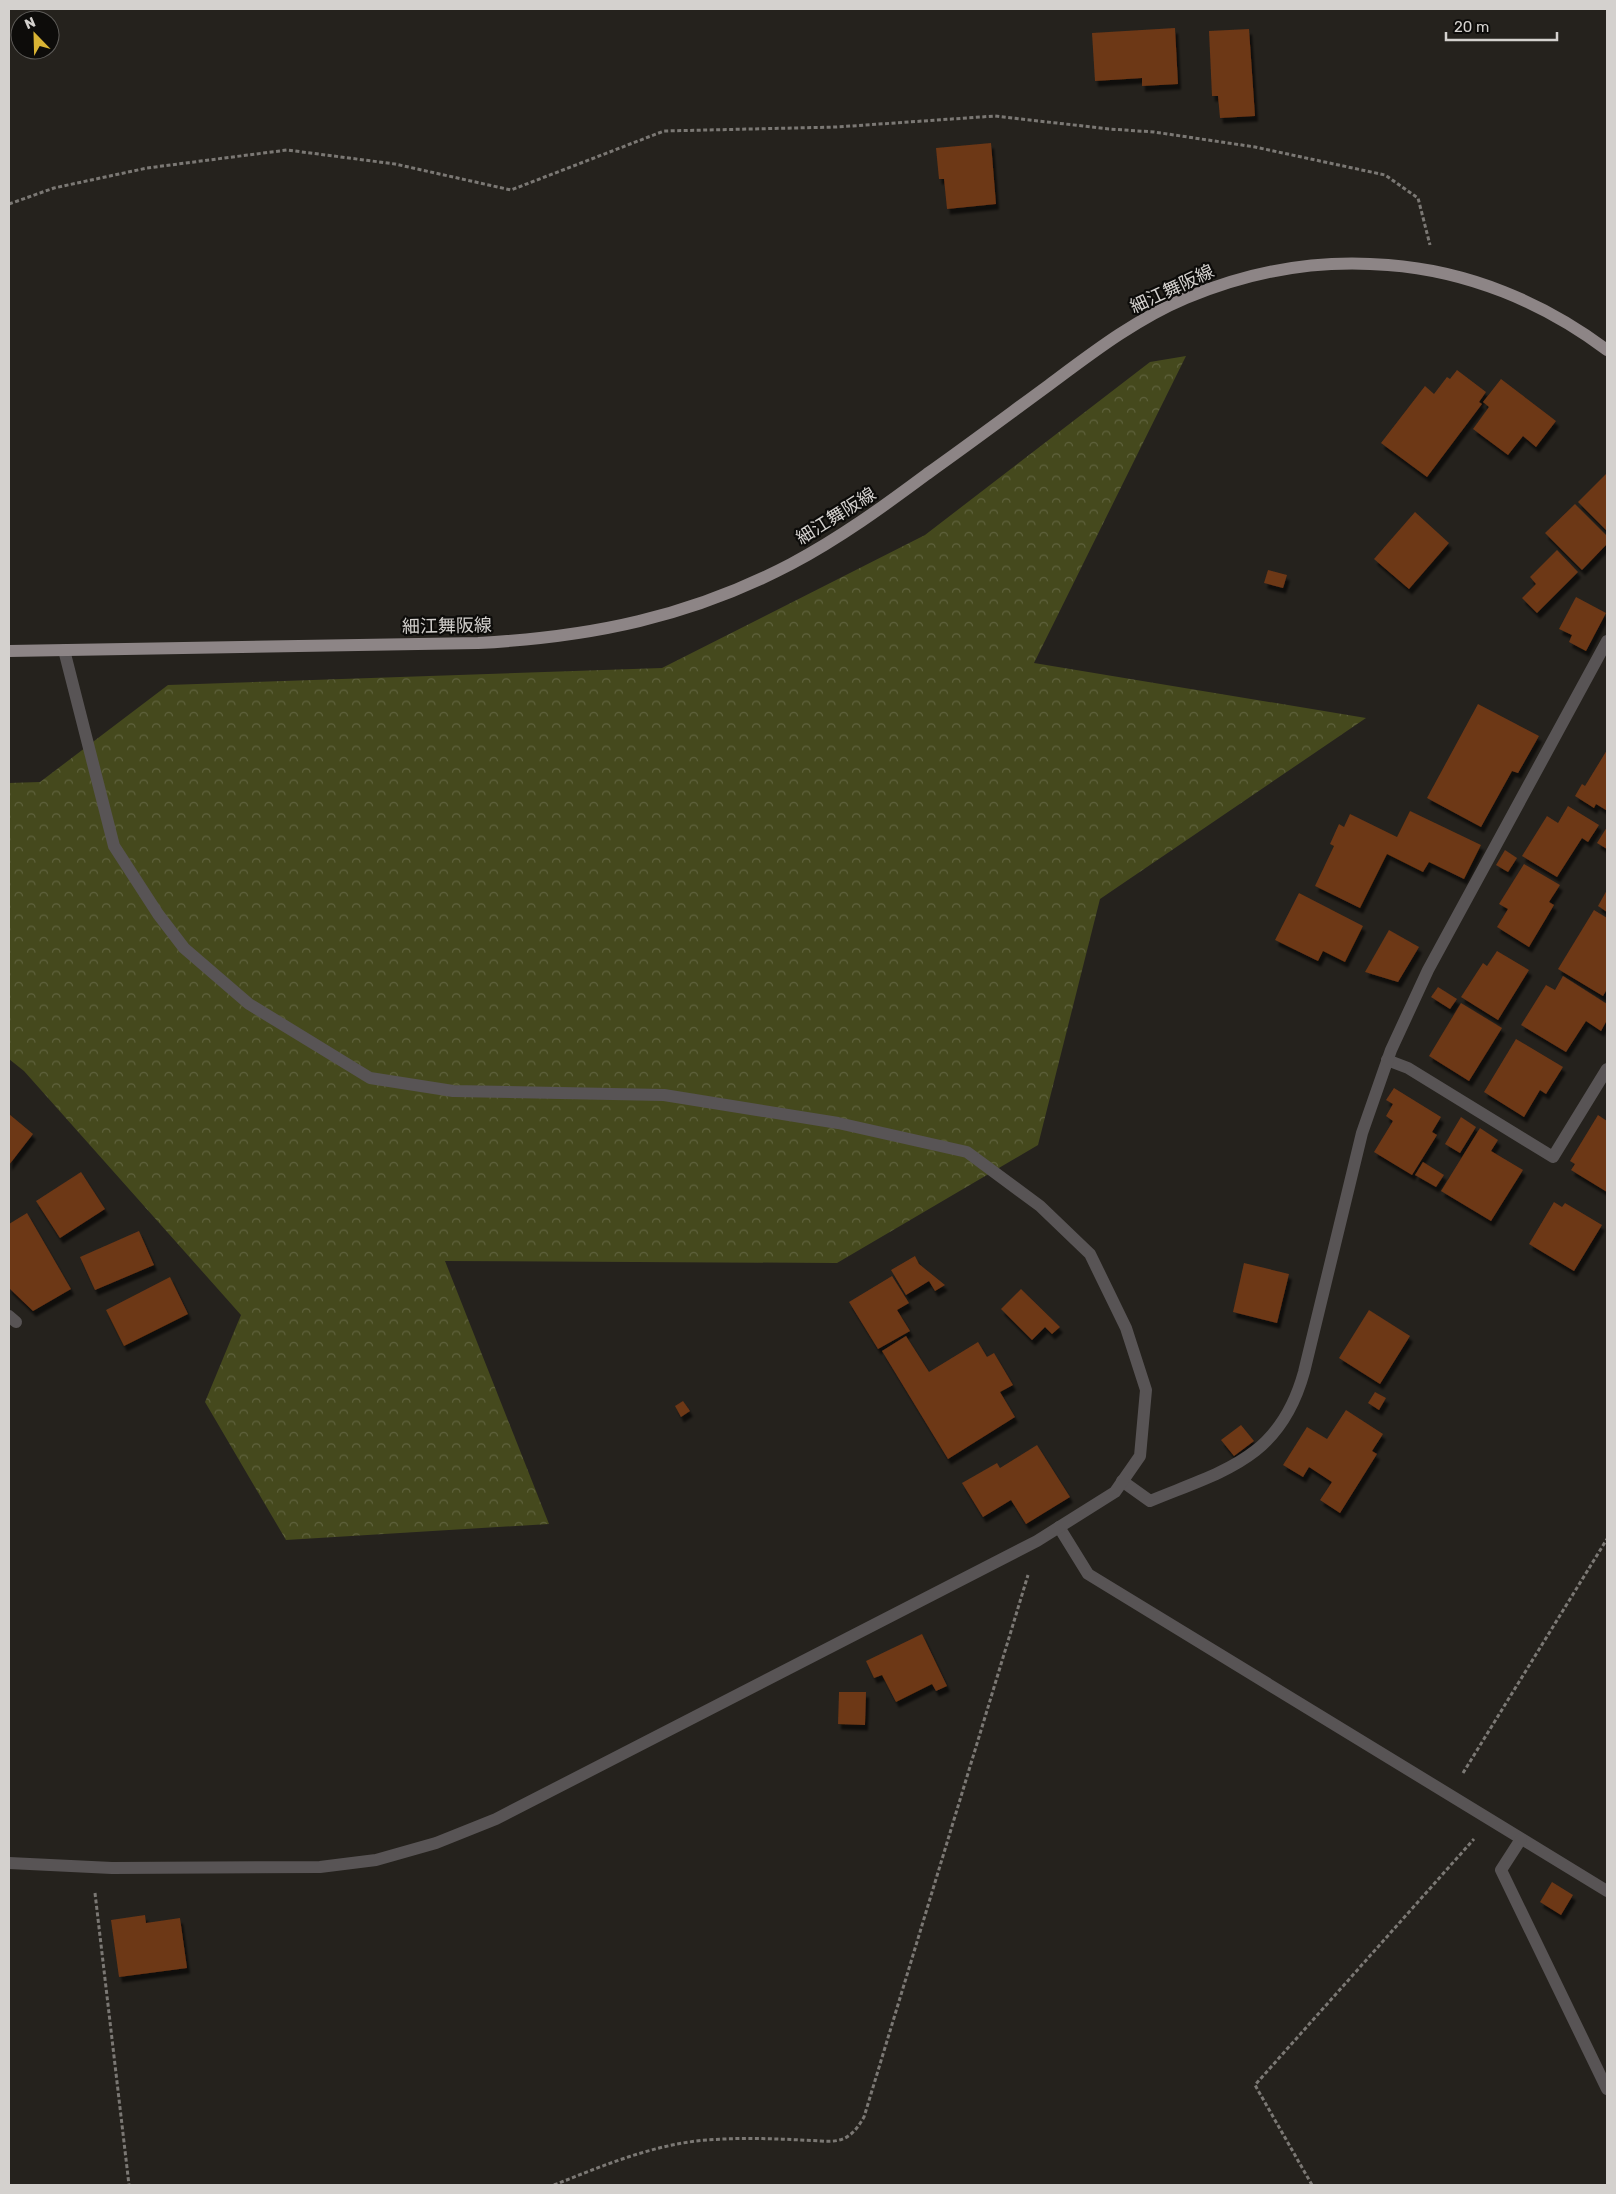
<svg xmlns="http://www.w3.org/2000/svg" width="1616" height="2194" font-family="Rubik,'Noto Sans JP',sans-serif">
	<defs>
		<pattern id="forest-crowns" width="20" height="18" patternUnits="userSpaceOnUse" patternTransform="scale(1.25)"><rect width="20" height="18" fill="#45491d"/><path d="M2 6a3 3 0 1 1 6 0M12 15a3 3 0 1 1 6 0" fill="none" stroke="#5f623d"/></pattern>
		<filter id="shadow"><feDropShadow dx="3" dy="5.5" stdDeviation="1" flood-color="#0009"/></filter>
	</defs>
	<rect width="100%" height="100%" fill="#25221d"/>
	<!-- forest -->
	<polygon fill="url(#forest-crowns)" points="1186,356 1034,663 1366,718 1100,899 1038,1145 837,1263 445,1261 549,1524 286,1540 205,1402 241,1315 24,1071 9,1059 9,783 40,782 168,685 662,668 925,535 1150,362"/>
	<!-- building -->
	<g fill="#6d3716" filter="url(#shadow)">
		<polygon points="1175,28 1178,84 1142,86 1142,78 1095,81 1092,33"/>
		<polygon points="1249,29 1255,116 1220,118 1218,96 1212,96 1209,31"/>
		<polygon points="991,143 996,204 947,209 944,179 939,179 936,148"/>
		<polygon points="1457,370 1486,392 1479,402 1482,404 1427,477 1381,443 1425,386 1434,394 1447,377 1450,379"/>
		<polygon points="1501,379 1556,421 1536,447 1523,436 1508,455 1473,429 1489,407 1483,402"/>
		<polygon points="1607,473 1607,531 1578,502"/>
		<polygon points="1575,504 1607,536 1607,544 1582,570 1545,533"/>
		<polygon points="1415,512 1449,543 1409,589 1374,559"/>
		<polygon points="1557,550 1578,572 1537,613 1522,598 1536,584 1530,577"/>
		<polygon points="1268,570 1287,575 1283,588 1264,583"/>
		<polygon points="1576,597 1606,613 1586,651 1569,642 1572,635 1559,629"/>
		<polygon points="1478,704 1539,736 1518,773 1512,771 1481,827 1427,798"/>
		<polygon points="1607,750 1607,809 1606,810 1596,804 1594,808 1575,796 1582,784 1585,786"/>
		<polygon points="1568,806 1599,825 1588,842 1582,838 1557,877 1522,856 1547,816 1558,823"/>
		<polygon points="1410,811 1481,845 1464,879 1429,862 1423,872 1387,854 1360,908 1315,886 1334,846 1330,844 1339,824 1344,827 1350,814 1397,837"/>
		<polygon points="1607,827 1607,849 1597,843"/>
		<polygon points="1505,850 1517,858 1508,872 1496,865"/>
		<polygon points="1524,864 1560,885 1549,902 1554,905 1529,947 1497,927 1508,909 1499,904"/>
		<polygon points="1607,890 1607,912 1598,906"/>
		<polygon points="1299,893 1363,926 1345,962 1323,951 1318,961 1275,940"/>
		<polygon points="1594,910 1607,918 1607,989 1603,996 1558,969"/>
		<polygon points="1389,930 1419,947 1398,982 1365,972"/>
		<polygon points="1497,951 1529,970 1498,1020 1461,997 1483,963 1487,966"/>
		<polygon points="1563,976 1607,1004 1607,1020 1601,1031 1586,1021 1566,1052 1521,1025 1546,985 1555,990"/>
		<polygon points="1438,987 1457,999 1450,1009 1431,997"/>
		<polygon points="1461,1003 1502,1028 1469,1081 1429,1056"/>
		<polygon points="1516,1039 1563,1067 1546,1094 1540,1090 1524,1117 1484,1092"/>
		<polygon points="1394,1088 1441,1117 1432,1132 1437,1135 1412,1175 1374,1152 1393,1121 1386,1116 1393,1104 1386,1100"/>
		<polygon points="9,1114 33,1134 9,1165"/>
		<polygon points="1598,1115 1607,1121 1607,1192 1571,1170 1575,1164 1570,1161"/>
		<polygon points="1461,1117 1476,1127 1460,1153 1445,1144"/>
		<polygon points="1480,1128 1498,1140 1491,1151 1523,1170 1491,1221 1441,1191"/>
		<polygon points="1423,1162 1444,1175 1436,1187 1415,1175"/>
		<polygon points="81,1172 105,1209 60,1238 36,1201"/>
		<polygon points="1554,1202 1562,1207 1565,1203 1602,1225 1574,1271 1529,1244"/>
		<polygon points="27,1213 71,1289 33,1311 9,1288 9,1224"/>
		<polygon points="139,1231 154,1265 95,1290 80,1257"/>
		<polygon points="915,1256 919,1264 945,1285 935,1291 929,1281 906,1295 891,1270"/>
		<polygon points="1244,1263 1289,1274 1277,1323 1233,1312"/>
		<polygon points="892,1276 909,1303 897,1310 910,1331 878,1349 849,1302"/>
		<polygon points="170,1277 188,1314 124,1346 106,1310"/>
		<polygon points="1021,1289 1060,1327 1052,1334 1045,1327 1032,1340 1001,1309"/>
		<polygon points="1369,1310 1410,1336 1380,1384 1339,1358"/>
		<polygon points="906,1336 929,1372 978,1342 987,1357 994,1353 1013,1385 1000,1392 1015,1417 948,1459 882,1351"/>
		<polygon points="1375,1392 1386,1398 1379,1410 1368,1403"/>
		<polygon points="683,1401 690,1411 681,1417 675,1406"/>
		<polygon points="1346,1410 1383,1434 1372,1451 1377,1454 1340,1513 1320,1500 1332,1482 1309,1467 1303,1477 1283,1465 1307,1427 1327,1439"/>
		<polygon points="1241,1425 1254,1441 1234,1456 1221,1440"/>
		<polygon points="1037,1445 1070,1497 1026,1524 1011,1500 983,1517 962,1483 997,1463 1000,1468"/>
		<polygon points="922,1634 947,1686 936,1691 932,1684 896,1702 882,1675 874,1678 866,1661"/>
		<polygon points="839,1692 866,1692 865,1725 838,1724"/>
		<polygon points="1552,1882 1573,1895 1561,1915 1540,1902"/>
		<polygon points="145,1915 146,1923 180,1918 187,1968 119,1977 111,1920"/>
	</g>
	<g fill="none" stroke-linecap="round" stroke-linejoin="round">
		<!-- path -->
		<g stroke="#7b7874" stroke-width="3" stroke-dasharray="4 2.5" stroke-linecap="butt">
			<polyline points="9,204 54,188 147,168 287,150 395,164 511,190 664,131 837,127 995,116 1109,129 1154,132 1255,147 1385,175 1418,198 1430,245"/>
			<polyline points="1463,1773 1607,1539"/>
			<polyline points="95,1893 129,2185"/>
			<path d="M554,2185c48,-19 100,-41 153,-45 39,-3 76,-1 114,1 23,2 32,-5 43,-24l164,-542"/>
			<polyline points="1312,2185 1255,2085 1474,1839"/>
		</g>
		<!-- minor -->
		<g stroke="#585455" stroke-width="12">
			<polyline points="1387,1060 1408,1068 1553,1157 1607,1069"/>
			<polyline points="9,1316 16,1322"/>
			<path d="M1122,1481l28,20c75,-31 130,-42 154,-129l58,-239 29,-83 37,-80 179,-329"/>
			<polyline points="1059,1527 1088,1574 1607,1891"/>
			<polyline points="1521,1839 1501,1870 1607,2089"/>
			<polyline points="9,1863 112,1868 320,1867 376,1860 436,1843 496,1819 1037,1541 1115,1492 1140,1456 1146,1390 1126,1328 1090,1254 1040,1206 967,1152 838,1123 664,1095 453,1091 370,1078 249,1004 184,948 158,914 114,846 64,650"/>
		</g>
		<!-- primary -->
		<path stroke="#8d8586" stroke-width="12" d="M9,651l469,-8c113,-6 212,-26 313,-79 49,-26 93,-58 136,-90 41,-29 81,-59 122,-89 43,-32 87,-66 137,-87 64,-27 133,-39 202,-33 80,6 155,37 219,85"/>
	</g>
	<g text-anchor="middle" stroke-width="4.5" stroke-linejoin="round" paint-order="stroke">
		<!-- street labels -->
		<g font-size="18" fill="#d4d1ce" stroke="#0d0c0a">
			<text transform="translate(1172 289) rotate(-25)" y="6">細江舞阪線</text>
			<text transform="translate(836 516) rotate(-32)" y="6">細江舞阪線</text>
			<text transform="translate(447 626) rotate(-1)" y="6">細江舞阪線</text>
		</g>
	</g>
	<!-- border -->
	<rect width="1616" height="2194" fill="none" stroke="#d4d1ce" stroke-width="20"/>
	<!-- north arrow -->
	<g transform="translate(35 35) rotate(337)"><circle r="24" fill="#0d0c0a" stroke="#5d5b58"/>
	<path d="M0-4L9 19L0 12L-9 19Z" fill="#d9b434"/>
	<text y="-8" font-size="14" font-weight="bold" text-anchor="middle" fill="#d4d1ce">N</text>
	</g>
	<!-- scale -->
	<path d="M1446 32v8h111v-8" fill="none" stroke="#d4d1ce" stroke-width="2.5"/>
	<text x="1454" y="32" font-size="15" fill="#d4d1ce" stroke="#0d0c0a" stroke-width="4" paint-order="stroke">20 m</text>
</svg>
